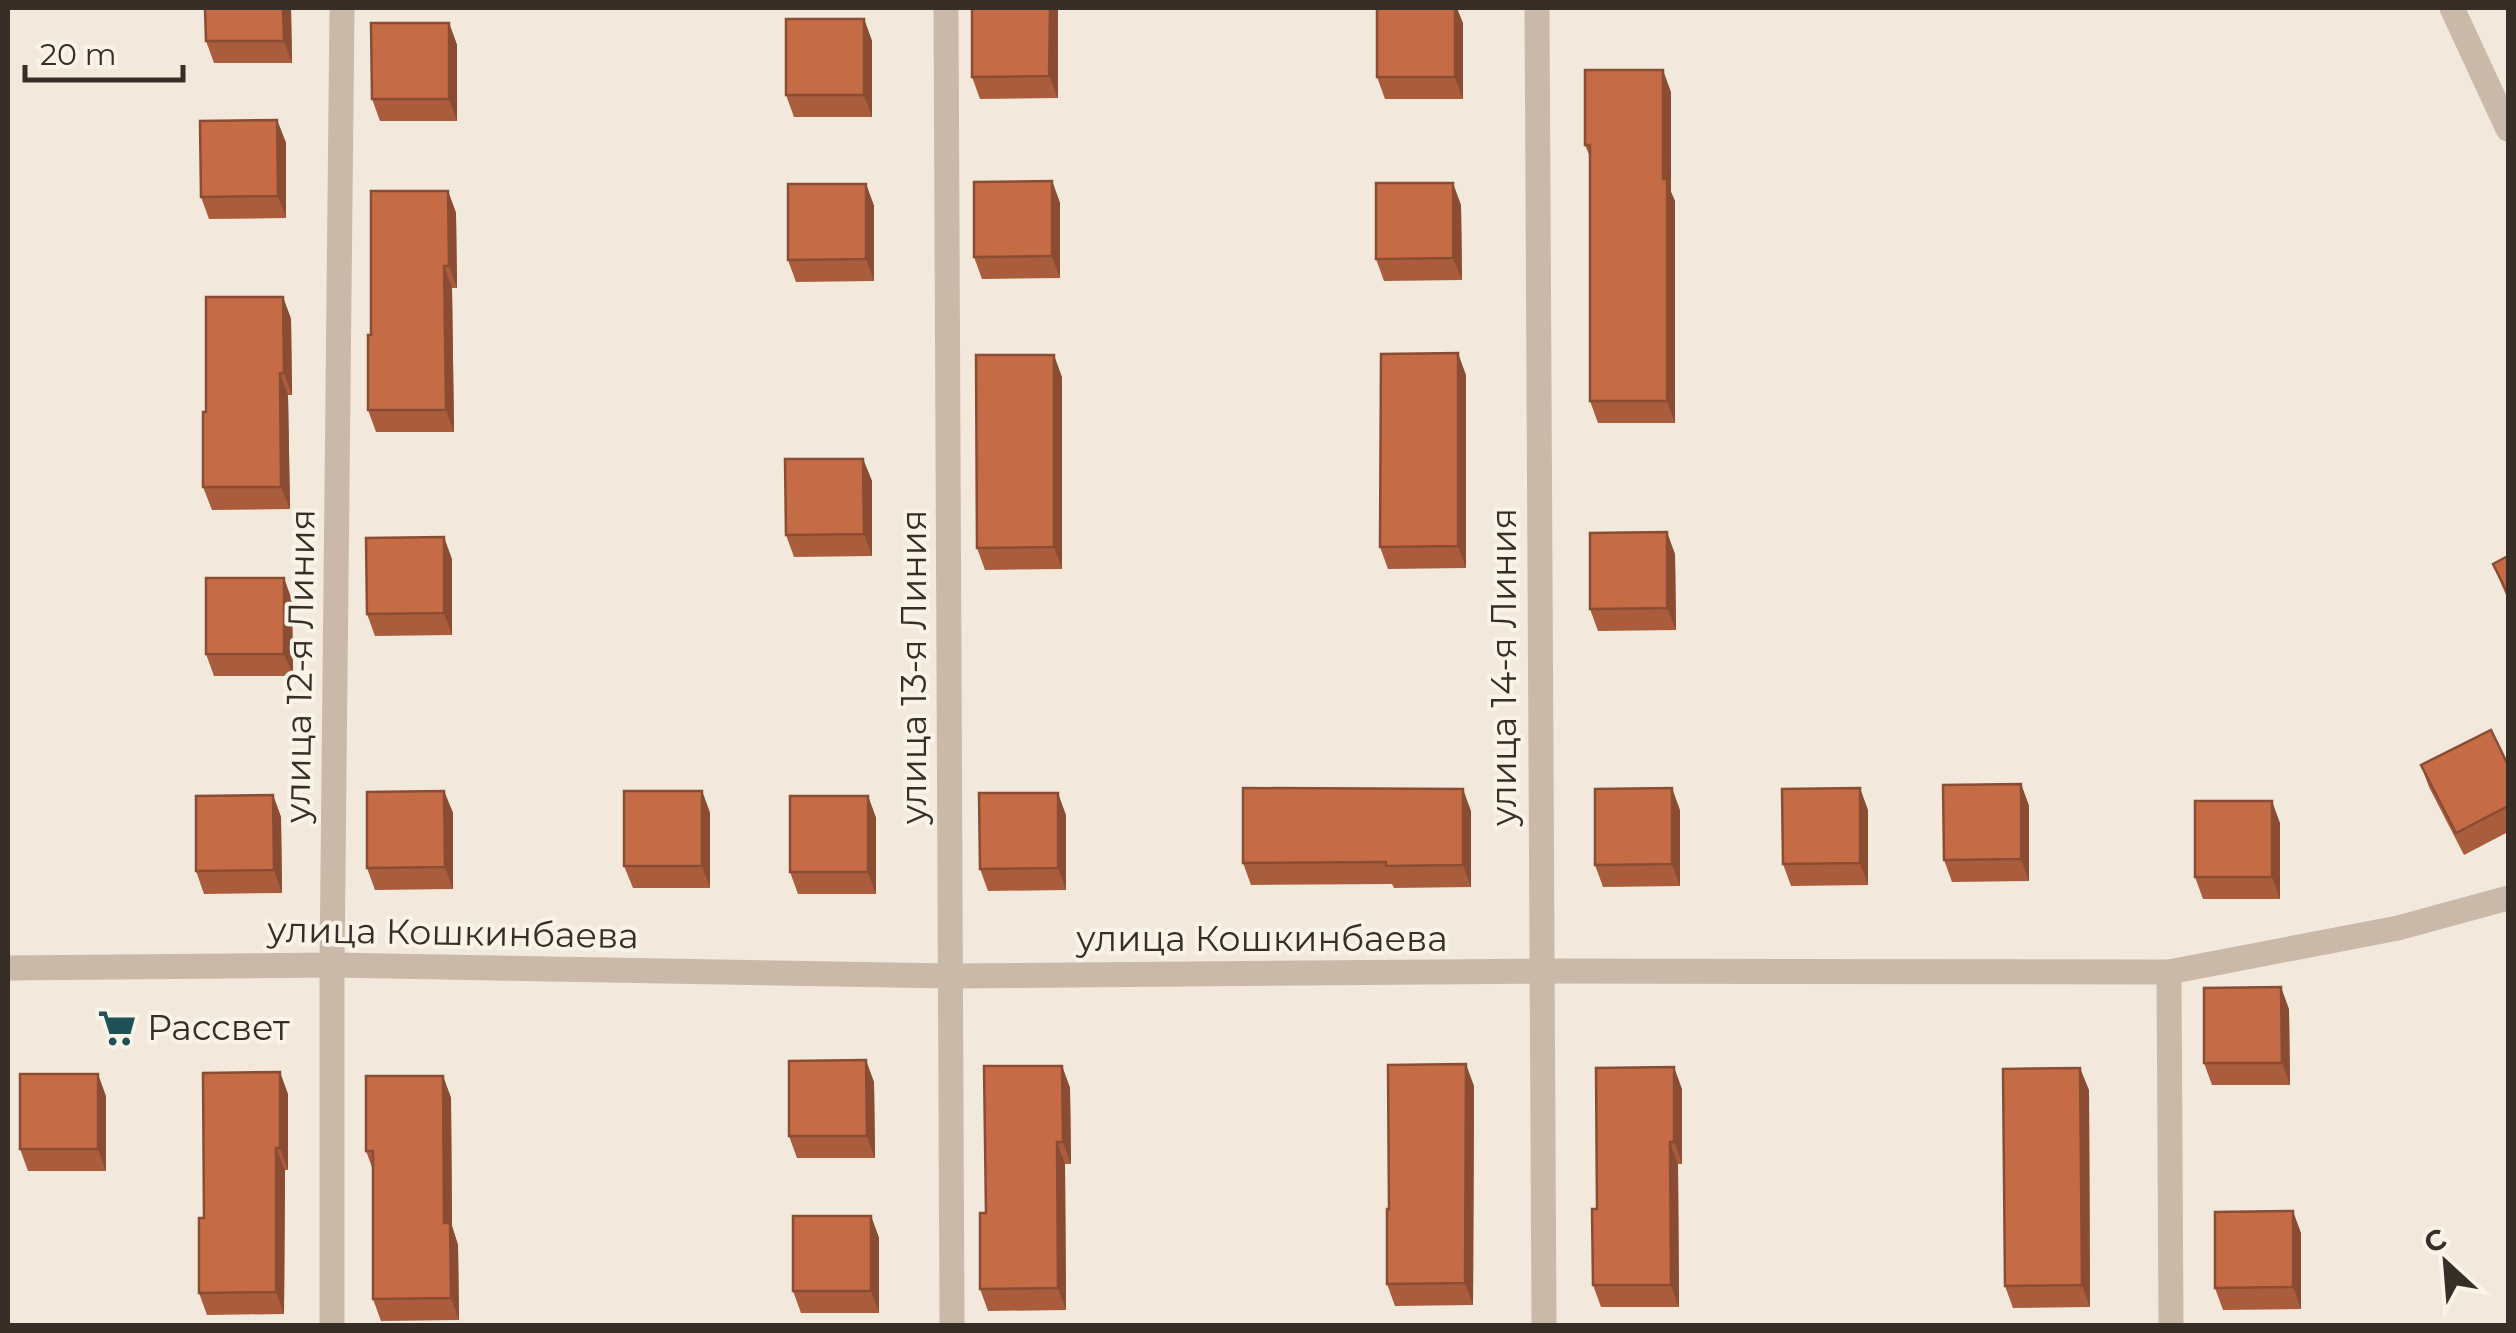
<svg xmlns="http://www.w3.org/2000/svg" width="2516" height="1333" font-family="Montserrat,sans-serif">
	<rect width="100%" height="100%" fill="#f2e9dc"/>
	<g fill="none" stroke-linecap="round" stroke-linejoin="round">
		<!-- minor -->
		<g stroke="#cab9a8" stroke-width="25">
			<polyline points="946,8 952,1326"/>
			<polyline points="1537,8 1544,1326"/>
			<polyline points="2452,8 2508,129"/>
			<polyline points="8,968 332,965 950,976 1541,971 2169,972 2398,928 2508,898"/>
			<polyline points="2169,972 2171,1326"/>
			<polyline points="332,1326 332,965 342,8"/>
		</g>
	</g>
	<!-- wall -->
	<g fill="#a95d3d">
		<polygon points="205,8 291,8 292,63 214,63 206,41"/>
		<polygon points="972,8 1058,8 1058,98 980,99 972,77"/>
		<polygon points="864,19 872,41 872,117 794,117 786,95"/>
		<polygon points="449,23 457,45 457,121 380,121 372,99"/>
		<polygon points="1463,23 1463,99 1385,99 1377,77"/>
		<polygon points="1671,92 1671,192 1675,201 1675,423 1598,423 1590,401 1590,157 1585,145"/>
		<polygon points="277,120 286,143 286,218 209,219 201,197"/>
		<polygon points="1052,181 1060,203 1060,278 982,279 974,257"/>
		<polygon points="866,184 874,206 874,281 796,282 788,260"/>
		<polygon points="448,191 456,213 457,288 452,288 454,432 376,432 368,410"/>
		<polygon points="1461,205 1462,280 1384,281 1376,259"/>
		<polygon points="283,297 291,319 292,395 288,395 290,509 212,510 203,487 206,412"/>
		<polygon points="1466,375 1466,568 1388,569 1380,547"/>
		<polygon points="1062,377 1062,569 985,570 977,548"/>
		<polygon points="863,459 872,481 872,556 794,557 786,535"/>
		<polygon points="1675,554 1676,630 1598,631 1590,609"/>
		<polygon points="2508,556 2508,600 2493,564"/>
		<polygon points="452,559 452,635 375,636 367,614"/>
		<polygon points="292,600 293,676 214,676 206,654"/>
		<polygon points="2421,765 2508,765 2508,832 2464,855 2429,787"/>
		<polygon points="2021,784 2029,806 2029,881 1952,882 1944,860"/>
		<polygon points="444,791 453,813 453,889 375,890 367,868"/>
		<polygon points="702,791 710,813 710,888 633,888 624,866"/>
		<polygon points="273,795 281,817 282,893 204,894 196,871"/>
		<polygon points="868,796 876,818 876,894 798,894 790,872"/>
		<polygon points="1680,810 1680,886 1603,887 1595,865"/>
		<polygon points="1868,810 1868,885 1791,886 1783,864"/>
		<polygon points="1471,811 1471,887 1394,888 1392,884 1251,885 1243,863"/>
		<polygon points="1066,815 1066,890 988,891 980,869"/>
		<polygon points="2280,823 2280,899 2203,899 2195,877"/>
		<polygon points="2289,1009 2290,1085 2212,1085 2204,1063"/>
		<polygon points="1062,1066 1070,1088 1071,1164 1065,1164 1066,1310 988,1311 980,1289 986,1213"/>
		<polygon points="443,1076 451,1098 452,1226 458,1245 459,1320 381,1321 373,1299 373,1170 366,1151"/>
		<polygon points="874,1082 875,1158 797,1158 789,1136"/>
		<polygon points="1474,1086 1473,1305 1395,1306 1387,1284"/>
		<polygon points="1682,1089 1682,1164 1678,1164 1679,1307 1601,1307 1593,1285 1597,1209"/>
		<polygon points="2089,1090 2090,1307 2013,1308 2005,1286"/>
		<polygon points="288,1094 288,1170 285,1170 284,1314 207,1315 199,1293 204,1218"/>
		<polygon points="106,1096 106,1171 28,1171 20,1149"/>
		<polygon points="871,1216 879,1238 879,1313 801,1313 793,1291"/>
		<polygon points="2301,1233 2301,1309 2223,1310 2215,1288"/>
	</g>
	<!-- shaded-wall -->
	<g fill="#8a4c32">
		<polygon points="283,8 291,8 292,63 284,41"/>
		<polygon points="1050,8 1058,8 1058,98 1049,76"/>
		<polygon points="1455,8 1457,8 1463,23 1463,99 1455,77"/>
		<polygon points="864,19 872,41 872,117 864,95"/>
		<polygon points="449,23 457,45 457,121 449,99"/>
		<polygon points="1663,70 1671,92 1671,192 1675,201 1675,423 1667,401"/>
		<polygon points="277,120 286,143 286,218 278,196"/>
		<polygon points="1052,181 1060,203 1060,278 1052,256"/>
		<polygon points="1453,183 1461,205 1462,280 1453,258"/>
		<polygon points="866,184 874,206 874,281 866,259"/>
		<polygon points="448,191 456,213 457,288 449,266"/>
		<polygon points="444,266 452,288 454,432 446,410"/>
		<polygon points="283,297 291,319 292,395 284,373"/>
		<polygon points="1458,353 1466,375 1466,568 1458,546"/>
		<polygon points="1054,355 1062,377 1062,569 1054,547"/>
		<polygon points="280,373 288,395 290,509 281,487"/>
		<polygon points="863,459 872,481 872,556 864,534"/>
		<polygon points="1667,532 1675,554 1676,630 1667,608"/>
		<polygon points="444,537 452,559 452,635 444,613"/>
		<polygon points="284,578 292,600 293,676 284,654"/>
		<polygon points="2021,784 2029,806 2029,881 2021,859"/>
		<polygon points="1672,788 1680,810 1680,886 1672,864"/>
		<polygon points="1860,788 1868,810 1868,885 1860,863"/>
		<polygon points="1463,789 1471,811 1471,887 1463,865"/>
		<polygon points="444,791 453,813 453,889 445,867"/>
		<polygon points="702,791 710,813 710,888 702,866"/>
		<polygon points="1058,793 1066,815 1066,890 1058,868"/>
		<polygon points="273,795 281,817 282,893 274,870"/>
		<polygon points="868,796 876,818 876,894 868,872"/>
		<polygon points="2272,801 2280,823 2280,899 2272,877"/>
		<polygon points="2281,987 2289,1009 2290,1085 2282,1063"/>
		<polygon points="866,1060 874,1082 875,1158 867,1136"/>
		<polygon points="1466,1064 1474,1086 1473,1305 1465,1283"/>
		<polygon points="1062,1066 1070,1088 1071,1164 1063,1142"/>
		<polygon points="1674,1067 1682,1089 1682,1164 1674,1142"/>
		<polygon points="2080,1068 2089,1090 2090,1307 2082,1285"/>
		<polygon points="280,1072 288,1094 288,1170 280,1148"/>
		<polygon points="98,1074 106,1096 106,1171 98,1149"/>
		<polygon points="443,1076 451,1098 452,1226 458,1245 459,1320 451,1298 444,1223"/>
		<polygon points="1057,1142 1065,1164 1066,1310 1058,1288"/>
		<polygon points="1670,1142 1678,1164 1679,1307 1671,1285"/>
		<polygon points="276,1148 285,1170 284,1314 276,1292"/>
		<polygon points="2293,1211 2301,1233 2301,1309 2293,1287"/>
		<polygon points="871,1216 879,1238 879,1313 871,1291"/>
	</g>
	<!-- building -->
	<g fill="#c56c47" stroke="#8a4c32" stroke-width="2.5">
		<polygon points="205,8 283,8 284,41 206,41"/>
		<polygon points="972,8 1050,8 1049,76 972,77"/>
		<rect x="1377" y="8" width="78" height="69"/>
		<rect x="786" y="19" width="78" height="76"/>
		<polygon points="371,23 449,23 449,99 372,99"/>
		<polygon points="1585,70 1663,70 1663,179 1667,179 1667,401 1590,401 1590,145 1585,145"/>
		<polygon points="277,120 278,196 201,197 200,121"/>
		<polygon points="1052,181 1052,256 974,257 974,182"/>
		<polygon points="1376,183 1453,183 1453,258 1376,259"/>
		<polygon points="788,184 866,184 866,259 788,260"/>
		<polygon points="371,191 448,191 449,266 444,266 446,410 368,410 368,335 371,335"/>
		<polygon points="206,297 283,297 284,373 280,373 281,487 203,487 203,412 206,412"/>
		<polygon points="1458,353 1458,546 1380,547 1381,354"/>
		<polygon points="976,355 1054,355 1054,547 977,548"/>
		<polygon points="785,459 863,459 864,534 786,535"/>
		<polygon points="1667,532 1667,608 1590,609 1590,533"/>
		<polygon points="444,537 444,613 367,614 366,538"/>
		<polygon points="2508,556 2508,594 2493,564"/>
		<rect x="206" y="578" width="78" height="76"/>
		<polygon points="2491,730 2508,765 2508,806 2456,833 2421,765"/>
		<polygon points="2021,784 2021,859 1944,860 1943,785"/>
		<polygon points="1243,788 1463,789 1463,865 1386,866 1386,862 1243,863"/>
		<polygon points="1672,788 1672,864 1595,865 1595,789"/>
		<polygon points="1860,788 1860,863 1783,864 1782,789"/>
		<polygon points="444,791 445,867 367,868 367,792"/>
		<rect x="624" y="791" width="78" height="75"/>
		<polygon points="979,793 1058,793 1058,868 980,869"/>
		<polygon points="273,795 274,870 196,871 196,796"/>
		<rect x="790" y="796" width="78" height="76"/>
		<rect x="2195" y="801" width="77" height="76"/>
		<polygon points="2281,987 2282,1063 2204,1063 2204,988"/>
		<polygon points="866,1060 867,1136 789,1136 789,1061"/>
		<polygon points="1466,1064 1465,1283 1387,1284 1387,1209 1389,1209 1388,1065"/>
		<polygon points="984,1066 1062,1066 1063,1142 1057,1142 1058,1288 980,1289 980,1213 986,1213"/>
		<polygon points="1674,1067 1674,1142 1670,1142 1671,1285 1593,1285 1592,1209 1597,1209 1596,1068"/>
		<polygon points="2080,1068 2082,1285 2005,1286 2003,1069"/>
		<polygon points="280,1072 280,1148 276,1148 276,1292 199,1293 199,1218 204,1218 203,1073"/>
		<rect x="20" y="1074" width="78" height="75"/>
		<polygon points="366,1076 443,1076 444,1223 450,1223 451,1298 373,1299 373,1151 366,1151"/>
		<polygon points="2293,1211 2293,1287 2215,1288 2215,1212"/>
		<rect x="793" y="1216" width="78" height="75"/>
	</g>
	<!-- icons -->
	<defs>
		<g id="supermarket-bare" transform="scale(3)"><path d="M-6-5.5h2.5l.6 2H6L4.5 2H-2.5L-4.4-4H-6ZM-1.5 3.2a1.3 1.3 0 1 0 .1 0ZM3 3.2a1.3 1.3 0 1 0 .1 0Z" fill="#1e5158" stroke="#f9f3e8" stroke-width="2.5" paint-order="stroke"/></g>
	</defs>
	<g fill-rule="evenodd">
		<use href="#supermarket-bare" x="117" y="1028"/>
	</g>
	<g text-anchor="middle" stroke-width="8" stroke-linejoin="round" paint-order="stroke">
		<!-- street labels -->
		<g font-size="35" fill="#372e28" stroke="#f9f3e8">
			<text transform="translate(300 666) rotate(-89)" y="12">улица 12-я Линия</text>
			<text transform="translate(914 667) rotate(-90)" y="12">улица 13-я Линия</text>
			<text transform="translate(1504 667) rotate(-90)" y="12">улица 14-я Линия</text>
			<text transform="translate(453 933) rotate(1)" y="12">улица Кошкинбаева</text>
			<text x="1262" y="951">улица Кошкинбаева</text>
		</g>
		<!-- poi labels -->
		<g font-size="35" fill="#372e28" stroke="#f9f3e8" text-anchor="start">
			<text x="147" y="1040">Рассвет</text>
		</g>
	</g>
	<!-- border -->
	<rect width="2516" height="1333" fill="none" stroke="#372e28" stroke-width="20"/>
	<!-- north arrow -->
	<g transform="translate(2446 1263) rotate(334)" stroke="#f9f3e8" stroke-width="8" paint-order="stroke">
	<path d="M0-8L18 38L0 25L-18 38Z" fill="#372e28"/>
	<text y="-15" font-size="28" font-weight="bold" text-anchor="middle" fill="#372e28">С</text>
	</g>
	<!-- scale -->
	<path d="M25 65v15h158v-15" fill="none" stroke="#372e28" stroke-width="5"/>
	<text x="40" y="65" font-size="30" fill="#372e28" stroke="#f9f3e8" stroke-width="8" paint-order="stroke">20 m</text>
</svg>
